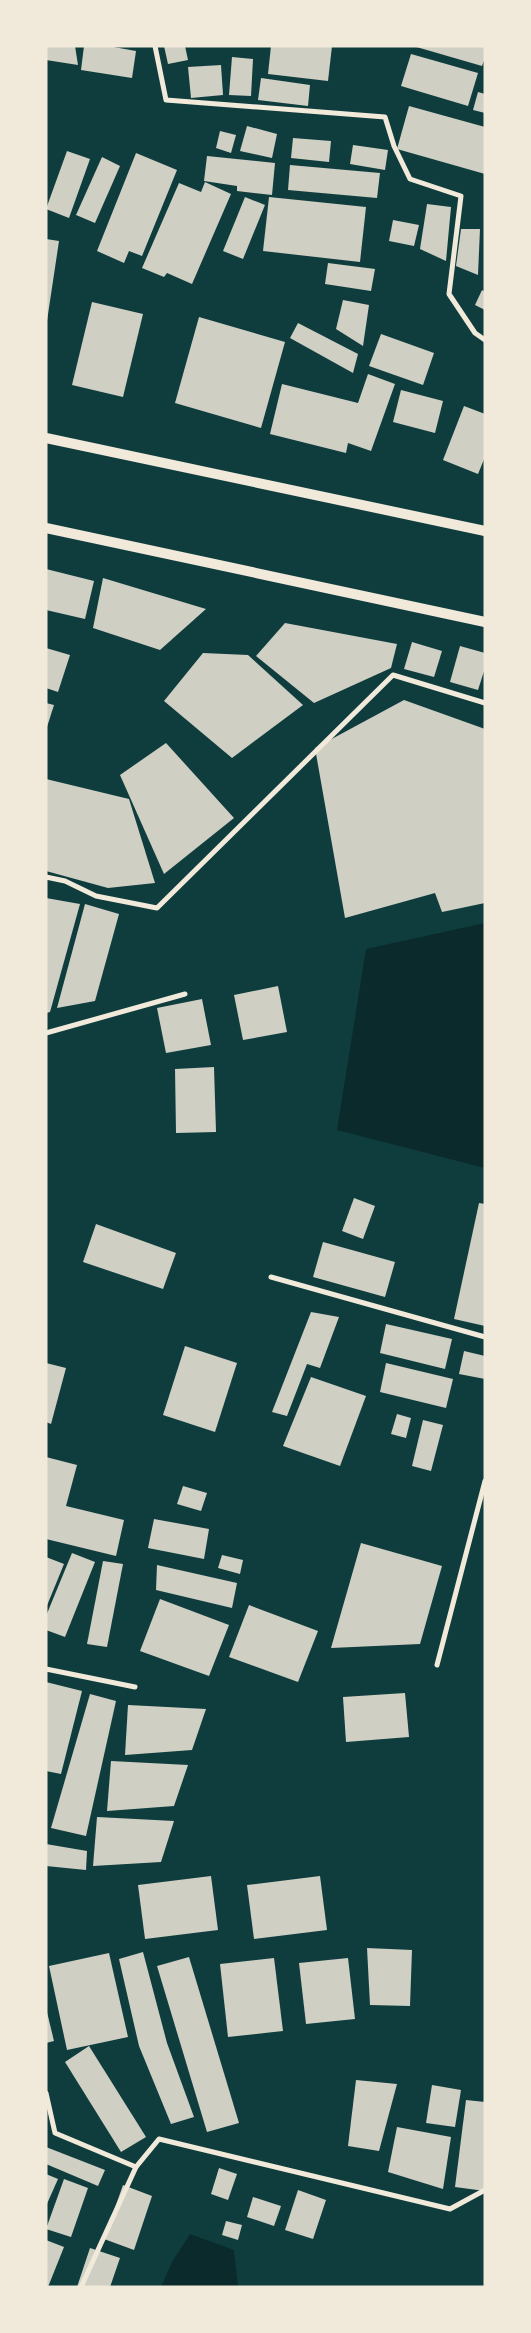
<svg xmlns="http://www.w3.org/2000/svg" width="531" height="2333" font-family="'Asap Condensed',sans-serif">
	<rect width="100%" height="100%" fill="#0f3d3e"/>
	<!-- water -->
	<g fill="#0a2a2b">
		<polygon points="485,923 485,1168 337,1130 366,949"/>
		<polygon points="190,2234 234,2250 238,2287 161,2287 172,2262"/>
	</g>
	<!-- building -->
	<g fill="#cfcfc3">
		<polygon points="46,46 75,46 78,65 46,60"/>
		<polygon points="84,46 108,46 136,51 132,78 81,70"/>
		<polygon points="164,46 185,46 188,60 168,64"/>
		<polygon points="271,46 332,46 328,81 268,74"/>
		<polygon points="413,46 485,46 485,58 482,66"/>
		<polygon points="411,54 478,73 468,106 401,86"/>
		<polygon points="232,57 253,59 251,96 229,95"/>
		<polygon points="221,65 223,95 191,98 188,67"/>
		<polygon points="261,78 310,85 308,106 258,100"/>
		<polygon points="478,92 485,94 485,113 473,110"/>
		<polygon points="409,106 485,127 485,174 397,149"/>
		<polygon points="247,126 277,134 272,158 240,151"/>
		<polygon points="220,131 236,135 231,153 216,148"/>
		<polygon points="293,138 331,141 329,162 291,158"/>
		<polygon points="353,145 388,150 385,170 350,164"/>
		<polygon points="67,151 90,159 69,218 46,209"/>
		<polygon points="136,153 177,170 142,256 129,251 124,263 97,251"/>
		<polygon points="207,156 275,163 272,195 237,191 237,186 204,181"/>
		<polygon points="102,157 120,166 95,223 76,215"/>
		<polygon points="290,165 380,173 377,198 288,190"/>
		<polygon points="205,182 231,194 192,284 167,273 164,277 142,268 179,183 201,192"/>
		<polygon points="245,197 265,205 243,259 223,251"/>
		<polygon points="269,197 366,207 360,262 263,251"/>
		<polygon points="427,204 451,207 446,261 420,249"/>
		<polygon points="393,220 419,225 414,246 389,241"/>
		<polygon points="461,229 480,229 478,275 456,266"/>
		<polygon points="46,239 59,241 47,321 46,321"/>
		<polygon points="328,263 375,269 371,291 325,284"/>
		<polygon points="482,290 485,292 485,310 475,305"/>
		<polygon points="343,300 369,305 363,346 336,329"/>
		<polygon points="92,302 143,314 123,397 72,385"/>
		<polygon points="199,317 285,342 261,428 175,403"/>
		<polygon points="298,323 358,354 353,373 290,338"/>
		<polygon points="381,334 434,353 423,385 369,366"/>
		<polygon points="368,374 395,384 371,451 348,443 346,453 270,434 282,384 358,403"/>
		<polygon points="401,390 443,401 435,433 393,422"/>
		<polygon points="464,406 485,414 485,457 478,474 443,460"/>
		<polygon points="46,569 94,581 85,619 46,610"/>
		<polygon points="103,578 206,609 160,650 93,628"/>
		<polygon points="285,623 397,644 391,668 314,703 256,656"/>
		<polygon points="412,642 442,651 434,677 404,669"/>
		<polygon points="460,646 485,653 485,668 478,690 450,682"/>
		<polygon points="46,648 70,655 58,692 46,688"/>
		<polygon points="203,653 248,655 303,705 232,758 164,701"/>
		<polygon points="404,700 485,729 485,903 442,912 435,893 345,918 315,748"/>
		<polygon points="46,703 54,705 47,727 46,727"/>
		<polygon points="166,743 234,818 164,874 120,775"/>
		<polygon points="46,779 129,799 155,883 108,888 46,871"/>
		<polygon points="46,898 80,904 50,1012 46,1013"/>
		<polygon points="85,904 119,914 95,1001 57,1008"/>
		<polygon points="278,986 287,1032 243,1040 234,995"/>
		<polygon points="202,999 211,1045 166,1053 157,1008"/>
		<polygon points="214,1067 216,1132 176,1133 175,1069"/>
		<polygon points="354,1198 375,1206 363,1239 342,1231"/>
		<polygon points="479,1203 485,1204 485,1326 454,1319"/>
		<polygon points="96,1224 176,1253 163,1289 83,1262"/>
		<polygon points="323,1242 395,1262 385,1297 313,1277"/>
		<polygon points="311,1312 339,1317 320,1368 307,1364 287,1416 272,1412"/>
		<polygon points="386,1324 452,1339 445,1369 380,1353"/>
		<polygon points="185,1346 237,1363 215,1432 163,1415"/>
		<polygon points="464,1351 485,1356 485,1379 459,1374"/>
		<polygon points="46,1363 66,1368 51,1424 46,1422"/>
		<polygon points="386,1363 453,1379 446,1408 380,1392"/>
		<polygon points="311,1377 366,1396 340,1466 283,1446"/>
		<polygon points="397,1414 411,1418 406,1438 391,1434"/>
		<polygon points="423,1420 443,1425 431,1471 412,1466"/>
		<polygon points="46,1457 77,1465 66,1506 124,1520 116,1556 46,1539"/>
		<polygon points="183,1486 207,1493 201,1511 177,1504"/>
		<polygon points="154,1519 209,1529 204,1559 148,1548"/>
		<polygon points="361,1543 442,1566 420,1644 331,1648"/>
		<polygon points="72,1553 95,1562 65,1637 46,1630 46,1616"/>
		<polygon points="222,1555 243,1560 240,1574 218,1568"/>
		<polygon points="46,1557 64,1564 46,1608"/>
		<polygon points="103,1561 123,1564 107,1647 87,1644"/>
		<polygon points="157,1565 237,1583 232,1608 156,1590"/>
		<polygon points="160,1599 229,1625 209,1676 140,1651"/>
		<polygon points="249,1605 318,1631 298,1682 229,1657"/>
		<polygon points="46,1682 82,1691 61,1774 46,1771"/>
		<polygon points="405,1693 409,1737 346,1742 343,1697"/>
		<polygon points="90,1694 116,1701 86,1836 51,1828"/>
		<polygon points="128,1705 206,1709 192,1750 125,1755"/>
		<polygon points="111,1761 188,1765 174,1806 107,1811"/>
		<polygon points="97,1817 174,1821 161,1862 93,1866"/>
		<polygon points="46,1844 87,1851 86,1870 46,1866"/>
		<polygon points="211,1876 218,1930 145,1939 138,1885"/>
		<polygon points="320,1876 327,1930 254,1939 247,1885"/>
		<polygon points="367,1948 412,1950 410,2006 370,2005"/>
		<polygon points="143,1952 167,2043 194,2117 171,2124 139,2046 119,1959"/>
		<polygon points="109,1953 128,2037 67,2050 49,1966"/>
		<polygon points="189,1957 239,2123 207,2132 157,1966"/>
		<polygon points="274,1958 283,2031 228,2037 220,1964"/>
		<polygon points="348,1958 355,2019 306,2024 299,1963"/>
		<polygon points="46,2008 54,2041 46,2043"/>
		<polygon points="89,2046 146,2137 121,2152 65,2062"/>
		<polygon points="356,2080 397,2084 379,2151 348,2146"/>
		<polygon points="432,2085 461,2090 455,2127 426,2123"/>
		<polygon points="466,2100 485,2102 485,2191 455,2187"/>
		<polygon points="397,2127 451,2137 443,2189 388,2172"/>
		<polygon points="46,2147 105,2170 98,2186 46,2164"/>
		<polygon points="219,2168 237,2174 228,2200 211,2194"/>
		<polygon points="46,2174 58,2179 46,2206"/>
		<polygon points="64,2179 88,2188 71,2237 46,2229"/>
		<polygon points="123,2185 152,2196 134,2250 104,2239"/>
		<polygon points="298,2190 326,2200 313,2239 285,2230"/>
		<polygon points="253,2197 281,2206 274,2226 247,2217"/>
		<polygon points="226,2221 242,2225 238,2240 222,2235"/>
		<polygon points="46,2240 64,2247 48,2287 46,2287"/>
		<polygon points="90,2248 120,2258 110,2287 77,2287"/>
	</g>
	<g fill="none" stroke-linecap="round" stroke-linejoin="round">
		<!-- minor -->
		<g stroke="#f1e9da" stroke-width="5">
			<polyline points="155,46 166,100 385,117 394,146 410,179 461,196 449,294 475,333 485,340"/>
			<polyline points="46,877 65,881 96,896 157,908 393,675 485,703"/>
			<polyline points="46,1033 185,994"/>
			<polyline points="271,1277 485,1337"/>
			<polyline points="437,1665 485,1481"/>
			<polyline points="46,1669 135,1687"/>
			<polyline points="46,2093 55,2133 136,2167 159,2139 450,2209 485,2190"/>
			<polyline points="81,2287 136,2167"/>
		</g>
		<!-- secondary -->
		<g stroke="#f1e9da" stroke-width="10">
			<polyline points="46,438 485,531"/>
			<polyline points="46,528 485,622"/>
		</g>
	</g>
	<!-- border -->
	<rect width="531" height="2333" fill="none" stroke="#f1e9da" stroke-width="95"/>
</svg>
